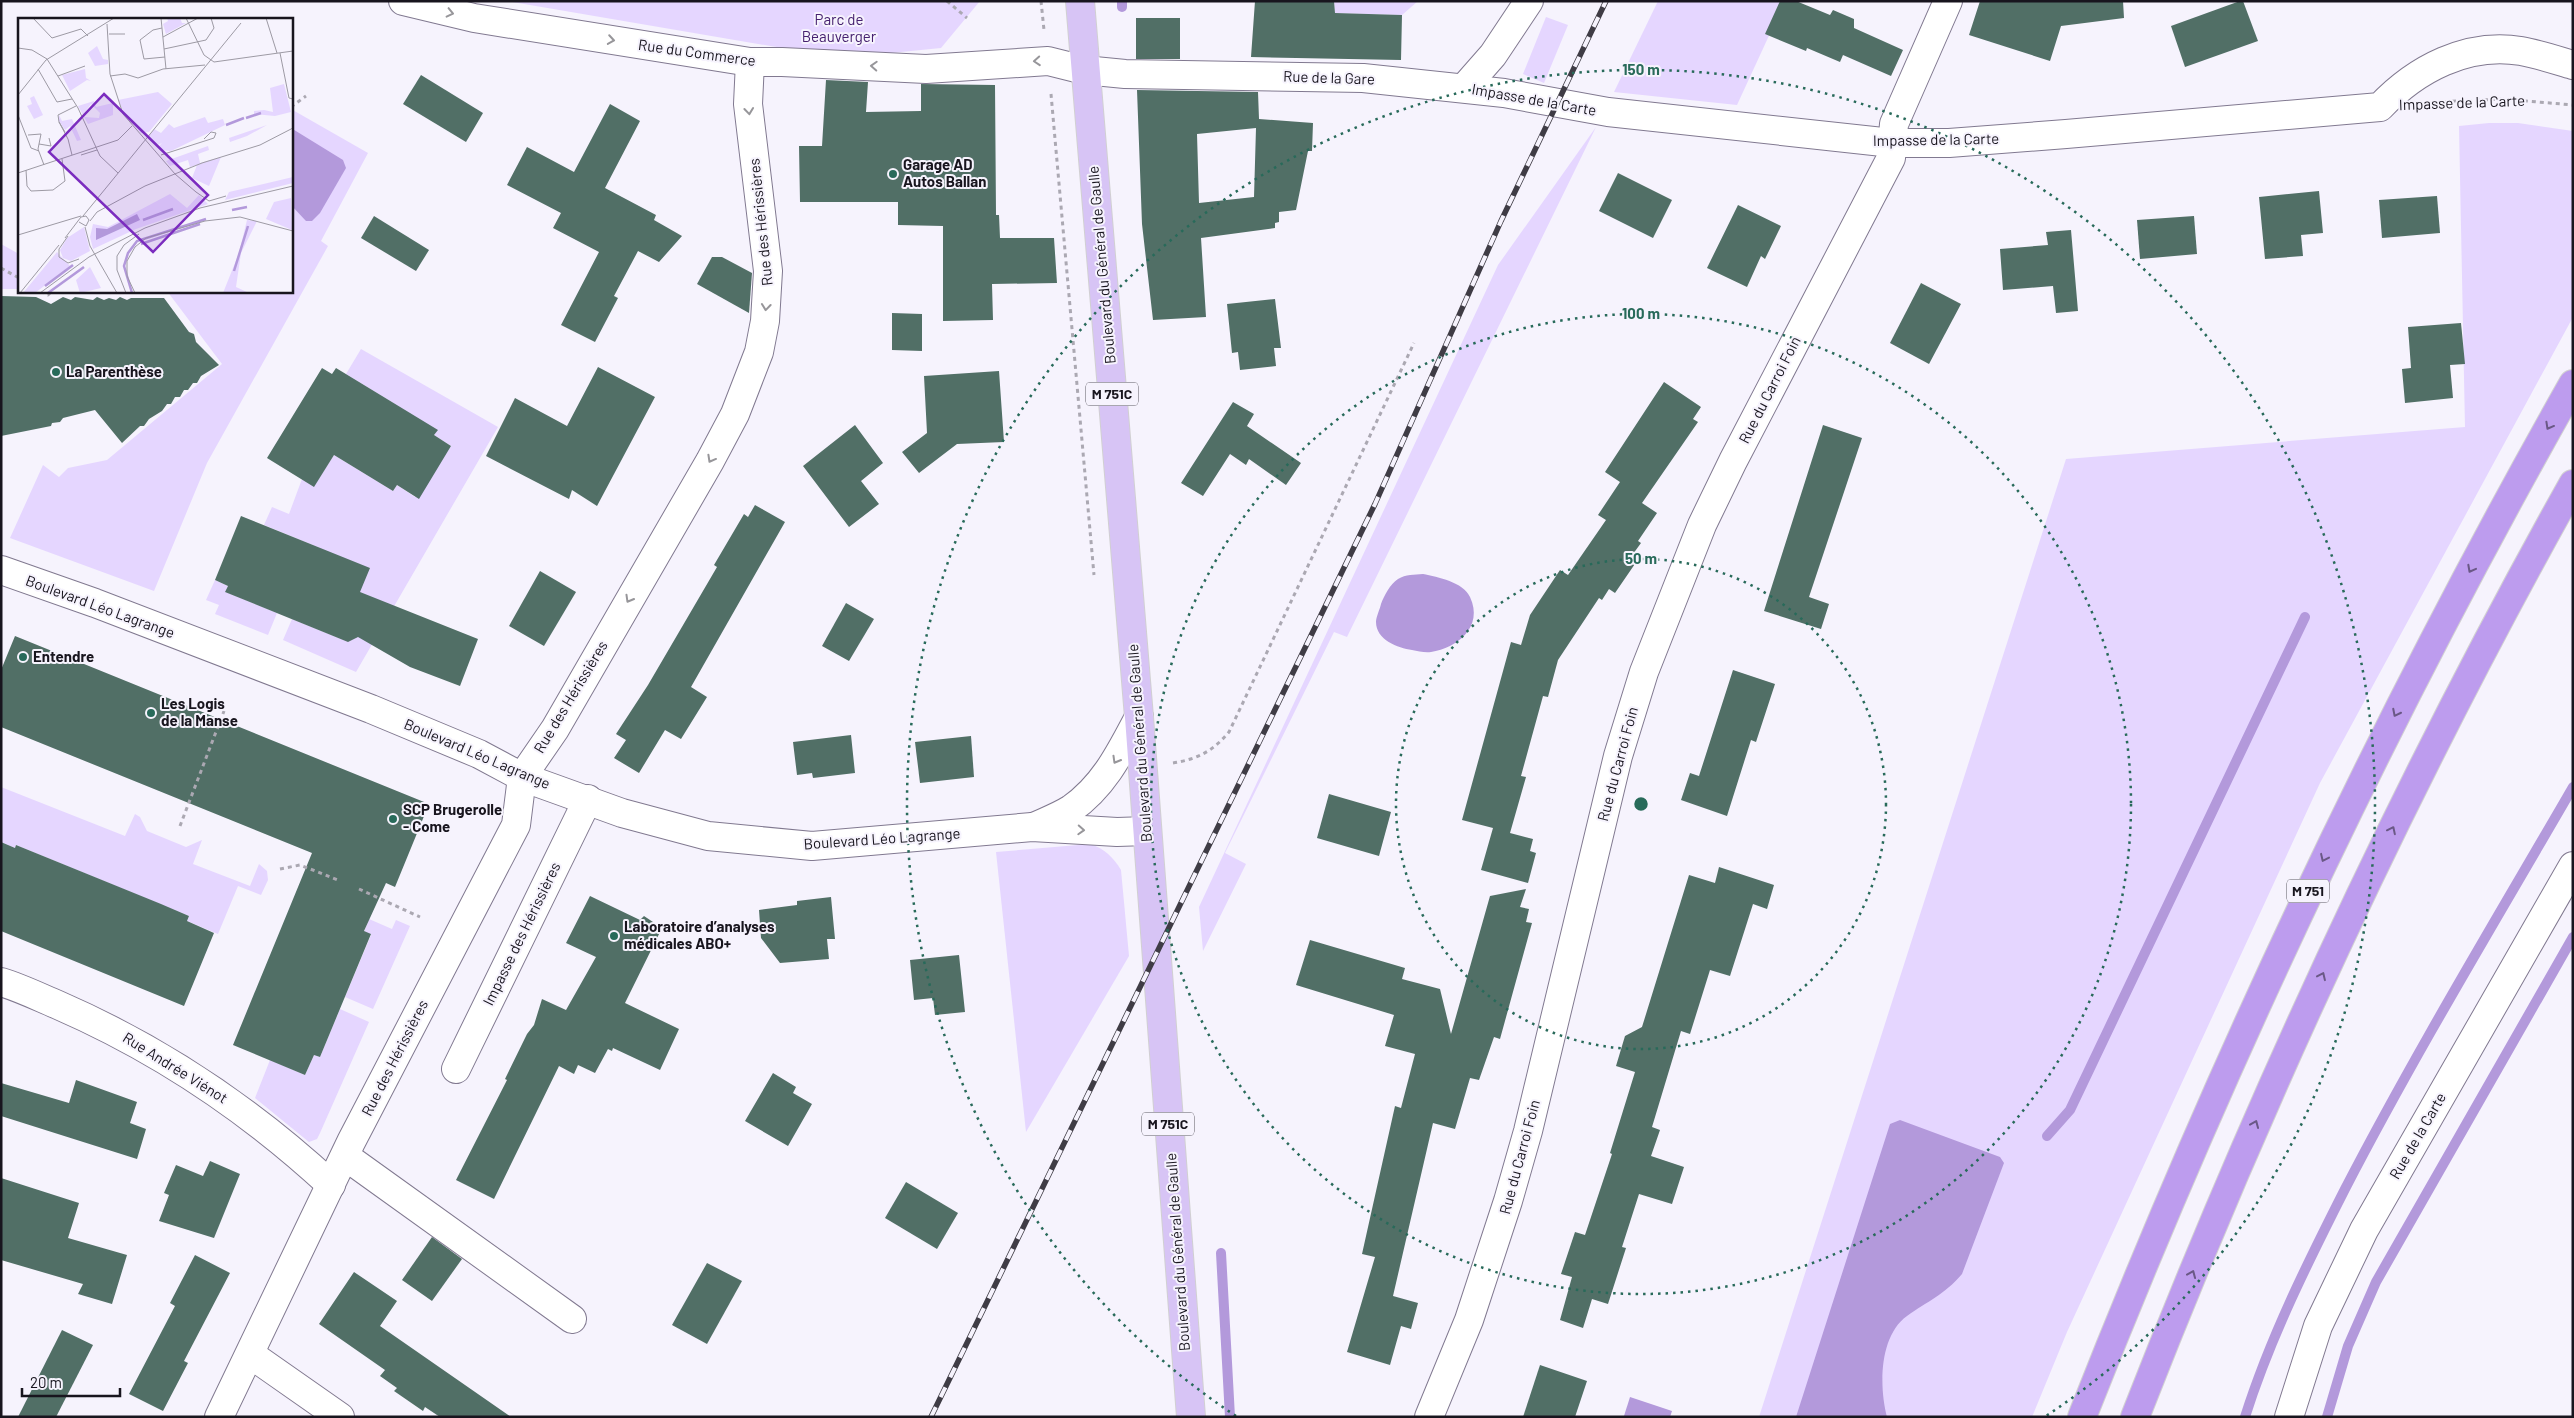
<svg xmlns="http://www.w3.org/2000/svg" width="2574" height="1418" font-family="Barlow,sans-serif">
	<rect width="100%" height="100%" fill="#f6f3fd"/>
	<!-- green -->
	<g fill="#e5d6ff">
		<polygon points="506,1 980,1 941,48 841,58"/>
		<polygon points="1334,1 1418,1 1402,15 1335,13"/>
		<polygon points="1658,1 1785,1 1737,105 1614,92"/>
		<polygon points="1546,17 1568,25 1544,83 1523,74"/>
		<polygon points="291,109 368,153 321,241 328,246 207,463 154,591 10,538 43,465 59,477 68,468 107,460 222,364 167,291 291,291"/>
		<polygon points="2489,123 2518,123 2573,131 2573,317 2320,783 2067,1332 2032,1417 1759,1417 2066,459 2465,427 2459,126"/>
		<polygon points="1596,127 1347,637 1334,632 1225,853 1246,864 1203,951 1199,907 1498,265"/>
		<polygon points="1,244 19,254 19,289 1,289"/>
		<polygon points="361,349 498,427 356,672 283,640 292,619 341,639 320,548 264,525 272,507 289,514 302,479 314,486 334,455 393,491 397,485 415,497 451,446 434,435 437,430 346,374"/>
		<polygon points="215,580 228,586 226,592 277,613 268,635 215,614 219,605 206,600"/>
		<polygon points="1,787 125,836 135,814 140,817 147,831 186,847 202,840 193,864 250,886 259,864 267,871 268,880 261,895 238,886 218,934 187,921 189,916 16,845 15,848 1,842"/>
		<path d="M1090,844c15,5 23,13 31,26l8,86 -103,176 -30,-280z"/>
		<polygon points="369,919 392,929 396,920 410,926 373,1009 345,997 371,935 364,932"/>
		<polygon points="340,1009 369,1022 320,1133 317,1139 309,1142 255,1098 270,1060 305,1075 314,1055 320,1057"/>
	</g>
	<!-- water -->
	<g fill="#b399db">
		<polygon points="291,128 343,160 346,168 320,213 312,221 306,221 291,205"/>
		<path d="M1423,574c15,3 40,8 47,23 14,30 -13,51 -39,55 -6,1 -13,-1 -19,-2 -14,-2 -36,-10 -36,-28 0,-5 4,-13 5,-18 3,-8 9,-20 17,-25 8,-5 16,-4 25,-5z"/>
		<path d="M1900,1120l100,37 4,6 -42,111c-18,21 -34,27 -55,42 -28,20 -28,71 -20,101h-91l94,-293z"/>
		<polygon points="1630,1397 1672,1411 1670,1417 1624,1416"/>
	</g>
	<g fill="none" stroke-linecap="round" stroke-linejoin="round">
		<!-- stream -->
		<g stroke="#b399db" stroke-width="10">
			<polyline points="1122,1 1122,7"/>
			<polyline points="2047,1136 2070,1110 2305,617"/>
			<polyline points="1221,1253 1230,1417"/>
			<path d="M2245,1417c25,-79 63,-155 100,-228 71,-137 151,-269 228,-402"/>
			<polyline points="2327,1417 2348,1346 2376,1282 2573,937"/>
		</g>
	</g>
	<!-- building -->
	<g fill="#516f66" fill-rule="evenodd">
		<polygon points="1255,1 1334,1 1335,13 1402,15 1401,60 1251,57"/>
		<polygon points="1780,1 1796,1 1830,15 1833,10 1854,19 1854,28 1903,50 1891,76 1843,55 1840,62 1807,48 1806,51 1765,34"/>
		<polygon points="1980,1 2123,1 2124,18 2061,26 2050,61 1969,35"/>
		<polygon points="2240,1 2243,1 2258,41 2185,67 2171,26"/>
		<rect x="1136" y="18" width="44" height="41"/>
		<polygon points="421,75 483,113 466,142 403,104"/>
		<polygon points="826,80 868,82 866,112 921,111 921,84 995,85 996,215 999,215 1000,238 1054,238 1057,283 992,284 993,320 943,321 943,226 898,225 898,202 800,202 799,146 822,146"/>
		<path d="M1137,90l121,2 1,27 54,4 -1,28h-4l-12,59 -17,2v10l-4,1v5l-74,10 5,79 -53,3 -11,-96zM1256,128l-2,69 -55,6 -2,-69z"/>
		<polygon points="610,104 640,121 605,188 656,215 654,220 682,236 659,262 638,251 614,296 618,298 595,342 561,325 599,252 553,228 561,213 507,185 527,147 574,172"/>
		<polygon points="1618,173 1672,200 1653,238 1599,211"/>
		<polygon points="2319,191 2323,233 2301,235 2303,256 2265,259 2259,197"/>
		<polygon points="2437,196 2440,233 2382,238 2379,200"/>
		<polygon points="1738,205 1781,226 1765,259 1761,256 1747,287 1707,268"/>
		<polygon points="374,216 429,250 416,271 361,238"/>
		<polygon points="2194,216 2197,254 2140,259 2137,220"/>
		<polygon points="2071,230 2078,311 2056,313 2053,286 2003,290 2000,249 2048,245 2046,232"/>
		<polygon points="712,257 722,257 752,273 749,313 697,284"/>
		<polygon points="1921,283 1961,304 1929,364 1890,343"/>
		<polygon points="1,296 36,297 51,304 63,297 71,300 75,297 93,300 97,297 104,300 109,298 116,300 120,297 127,300 131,298 164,298 189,332 194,334 196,342 219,365 201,376 197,383 193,383 188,390 184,390 180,397 175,397 171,404 167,404 162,411 149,419 144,426 140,426 122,443 95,410 63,418 60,422 52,423 51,426 1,436"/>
		<polygon points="1275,299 1281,348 1274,348 1276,366 1240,370 1238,352 1232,353 1227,304"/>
		<polygon points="892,313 922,314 922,351 892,350"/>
		<polygon points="2461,323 2465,364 2450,365 2453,398 2405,403 2402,369 2411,368 2408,327"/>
		<polygon points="598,367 655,397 597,506 572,490 569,499 486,456 515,398 567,426"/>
		<polygon points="322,368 332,374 336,368 438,430 434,435 451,446 419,499 397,485 393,491 334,455 314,487 267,458"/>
		<polygon points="999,371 1004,442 957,444 919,473 902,452 927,433 924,376"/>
		<polygon points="1664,382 1701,407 1693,419 1698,422 1642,503 1657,513 1638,541 1641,543 1633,554 1639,558 1615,593 1609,589 1602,600 1599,598 1558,660 1548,697 1543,696 1521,776 1526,777 1510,833 1533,839 1530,851 1536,853 1528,883 1481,870 1493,828 1462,820 1511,642 1521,645 1530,615 1560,570 1568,575 1606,520 1598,515 1620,482 1605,472"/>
		<polygon points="1233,402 1254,414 1247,426 1301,463 1286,485 1249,459 1246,465 1230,454 1203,496 1181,483"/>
		<polygon points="855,425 883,463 861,481 879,504 849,527 803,466"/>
		<polygon points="1823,425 1862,438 1809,597 1829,604 1821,629 1764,611"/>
		<polygon points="755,505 785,522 691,687 707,697 681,739 665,730 639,773 614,758 626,740 616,734 648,685 717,567 714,565 744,514 748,517"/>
		<polygon points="241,516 370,568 360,592 478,639 460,686 410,667 358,637 348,642 225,592 228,586 215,580"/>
		<polygon points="540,571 576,592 544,646 509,626"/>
		<polygon points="846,603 874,619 849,661 822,646"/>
		<polygon points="15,636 429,804 395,887 386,883 364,931 371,934 320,1057 314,1055 305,1075 233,1045 312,853 1,727 1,670"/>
		<polygon points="1733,670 1775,684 1756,742 1751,740 1727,816 1681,800 1690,773 1699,776"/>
		<polygon points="851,735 855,773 813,778 812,773 797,775 793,742"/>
		<polygon points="971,736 974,777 920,783 915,742"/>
		<polygon points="1329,794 1391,812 1379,856 1317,838"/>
		<polygon points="1,842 15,848 16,845 161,904 189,916 187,921 214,933 184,1006 1,931"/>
		<polygon points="1719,867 1774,885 1767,909 1753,904 1730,976 1710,970 1690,1034 1681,1031 1652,1127 1660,1130 1651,1156 1684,1167 1672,1204 1639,1194 1622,1247 1626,1248 1608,1304 1592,1299 1583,1328 1560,1320 1572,1277 1561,1274 1575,1232 1585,1235 1612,1154 1610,1153 1635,1072 1616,1066 1625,1036 1642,1027 1689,875 1715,883"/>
		<polygon points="1526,889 1520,907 1529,909 1526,922 1532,923 1500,1039 1494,1037 1479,1080 1470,1078 1455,1129 1433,1123 1393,1296 1418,1303 1411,1329 1401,1326 1390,1365 1347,1352 1375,1257 1362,1254 1395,1106 1401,1108 1415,1054 1385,1046 1394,1015 1296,985 1310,940 1405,968 1402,979 1440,989 1451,1034 1490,896"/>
		<polygon points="590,896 640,920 644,916 662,928 625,1003 679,1029 660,1070 613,1048 612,1051 608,1049 595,1073 578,1065 574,1074 559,1066 494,1199 456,1180 507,1080 505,1079 527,1034 534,1025 542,999 566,1010 596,957 566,943"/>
		<polygon points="831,897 835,939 827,939 829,959 780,963 761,938 759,910 797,905 797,901"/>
		<polygon points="959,955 965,1012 935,1015 933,998 914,1000 910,960"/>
		<polygon points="773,1073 796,1087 793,1093 812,1104 788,1146 745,1121"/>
		<polygon points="76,1080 137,1102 130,1123 146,1129 137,1159 1,1116 1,1083 69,1103"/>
		<polygon points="210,1161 240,1174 214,1238 159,1221 169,1195 164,1193 176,1165 203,1176"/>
		<polygon points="1,1178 79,1203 68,1238 127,1255 112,1304 78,1294 83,1284 1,1260"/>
		<polygon points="906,1182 958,1213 937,1249 885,1218"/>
		<polygon points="432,1237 462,1259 432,1301 402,1280"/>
		<polygon points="195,1255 230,1273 184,1361 188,1363 163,1411 129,1394 175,1306 170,1303"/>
		<polygon points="707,1263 742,1281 707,1344 672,1325"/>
		<polygon points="354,1272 397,1301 380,1326 511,1417 440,1417 425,1407 423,1411 394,1391 397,1388 380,1376 385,1370 319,1324"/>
		<polygon points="62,1330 93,1345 56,1417 18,1417"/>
		<polygon points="1540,1365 1587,1381 1575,1417 1523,1417"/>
	</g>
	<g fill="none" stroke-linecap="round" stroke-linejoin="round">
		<!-- minor casing -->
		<g stroke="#817990" stroke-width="30">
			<g id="minor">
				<path d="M403,1l71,17 276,44h32l144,7 122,-8 36,9 41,4 238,4 141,15 104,19 284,31h57l117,-9 314,-27c36,-38 87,-65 141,-56 17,3 35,9 52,14"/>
				<polyline points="1464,88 1493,55 1529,1"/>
				<polyline points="1,570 95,603 371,709 479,754 522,777 622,813 708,836 812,846 1032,827 1117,832 1147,831"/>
				<path d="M1036,826c11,-5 24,-10 35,-17 33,-23 49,-56 68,-92"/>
				<path d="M1,982c20,6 38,15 57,23 101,44 192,105 273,180"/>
				<polyline points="456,1069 588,799"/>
				<polyline points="345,1156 572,1319"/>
				<polyline points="250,1354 340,1417"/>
				<polyline points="219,1417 351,1142 516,825 522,777 555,729 710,461 735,414 759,352 765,321 768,271 748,104 750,62"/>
				<polyline points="1429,1417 1469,1320 1508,1201 1528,1131 1618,756 1644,672 1702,525 1733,461 1891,158 1894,124 1948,1"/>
				<polyline points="2289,1417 2318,1326 2364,1230 2573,866"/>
			</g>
		</g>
		<!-- major casing -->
		<g stroke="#d1d0d2" stroke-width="30">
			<polyline id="major" points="1080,1 1139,717 1191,1417"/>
		</g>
		<!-- highway casing -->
		<g stroke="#d1d0d2" stroke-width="30">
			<g id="highway">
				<path d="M2082,1417c140,-356 303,-701 491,-1033"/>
				<path d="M2135,1417c125,-320 270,-633 438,-933"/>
			</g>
		</g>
		<!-- path -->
		<g stroke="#aba8b2" stroke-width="3" stroke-dasharray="4 4" stroke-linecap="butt">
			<polyline points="947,1 967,18"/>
			<polyline points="1041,1 1044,30"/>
			<polyline points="1051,94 1094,575"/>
			<polyline points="2436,102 2503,99 2573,105"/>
			<polyline points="291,107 306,96"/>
			<polyline points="1,268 19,278"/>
			<polyline points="41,291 48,295 52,291"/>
			<path d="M1173,763c25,-4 40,-12 56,-31l185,-389"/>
			<polyline points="180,826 224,711"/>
			<polyline points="280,869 300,865 338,880"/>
			<polyline points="359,889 420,917"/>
		</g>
		<!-- minor -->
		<use href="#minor" stroke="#fff" stroke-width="28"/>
		<!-- major -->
		<use href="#major" stroke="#d7c4f5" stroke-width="28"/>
		<!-- highway -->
		<use href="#highway" stroke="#bd9cee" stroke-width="28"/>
		<!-- rail casing -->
		<g stroke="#3f3c45" stroke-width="5.5">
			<polyline id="rail" points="931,1417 1375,504 1501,221 1606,1"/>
		</g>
		<!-- rail -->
		<use href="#rail" stroke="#f6f3fd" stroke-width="4" stroke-dasharray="11" stroke-linecap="butt"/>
	</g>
	<!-- one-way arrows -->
	<defs><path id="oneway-chevron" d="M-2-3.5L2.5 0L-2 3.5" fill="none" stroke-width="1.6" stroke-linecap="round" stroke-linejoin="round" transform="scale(1.25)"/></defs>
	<g stroke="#97969a">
		<use href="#oneway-chevron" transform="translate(450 13) rotate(13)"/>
		<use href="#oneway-chevron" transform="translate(611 40) rotate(9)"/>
		<use href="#oneway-chevron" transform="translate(1037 61) rotate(176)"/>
		<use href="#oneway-chevron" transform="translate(874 66) rotate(-177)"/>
		<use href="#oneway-chevron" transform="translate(749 111) rotate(84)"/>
		<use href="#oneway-chevron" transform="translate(766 307) rotate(96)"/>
		<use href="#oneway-chevron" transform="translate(711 459) rotate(119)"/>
		<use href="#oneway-chevron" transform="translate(629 599) rotate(120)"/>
		<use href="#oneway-chevron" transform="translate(1116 760) rotate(120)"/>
		<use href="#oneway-chevron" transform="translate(1081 830) rotate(3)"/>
	</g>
	<g stroke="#6a5886">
		<use href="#oneway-chevron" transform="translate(2549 426) rotate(119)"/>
		<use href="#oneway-chevron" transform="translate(2471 569) rotate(118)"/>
		<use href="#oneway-chevron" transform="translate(2396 713) rotate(117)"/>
		<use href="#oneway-chevron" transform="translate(2392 830) rotate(-64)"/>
		<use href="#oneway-chevron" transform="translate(2324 858) rotate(115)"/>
		<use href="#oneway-chevron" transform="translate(2322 976) rotate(-65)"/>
		<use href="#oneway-chevron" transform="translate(2255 1124) rotate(-67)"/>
		<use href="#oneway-chevron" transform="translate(2192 1274) rotate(-67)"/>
	</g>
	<!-- distance rings -->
	<g fill="none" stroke="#286a5a" stroke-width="2.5" stroke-dasharray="2.5 5">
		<circle cx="1641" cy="804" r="245"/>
		<circle cx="1641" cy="804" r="490"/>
		<path d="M1236 1416A734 734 0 1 1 2046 1416"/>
	</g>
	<!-- markers -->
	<g fill="#286a5a" stroke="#f6f3fd" stroke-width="2">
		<circle cx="893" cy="174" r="5"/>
		<circle cx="56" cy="372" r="5"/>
		<circle cx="23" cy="657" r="5"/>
		<circle cx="151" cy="713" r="5"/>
		<circle cx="393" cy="819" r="5"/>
		<circle cx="614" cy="936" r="5"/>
	</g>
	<g text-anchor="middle" stroke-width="4" stroke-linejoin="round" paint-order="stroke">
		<!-- shield labels -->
		<g fill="#f6f3fd" stroke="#5b5861" stroke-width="1">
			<rect x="1086" y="382.5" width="52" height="23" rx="4"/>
			<rect x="2287" y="879.5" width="42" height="23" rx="4"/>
			<rect x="1142" y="1112.5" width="52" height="23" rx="4"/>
		</g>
		<g font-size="14" font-weight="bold" fill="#18151e">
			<text x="1112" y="399">M 751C</text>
			<text x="2308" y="896">M 751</text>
			<text x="1168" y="1129">M 751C</text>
		</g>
		<!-- park labels -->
		<g font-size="15" fill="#46216f" stroke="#f6f3fd">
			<text x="839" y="25">Parc de<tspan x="839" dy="17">Beauverger</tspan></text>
		</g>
		<!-- street labels -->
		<g font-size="15" fill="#18151e" stroke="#f6f3fd">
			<text transform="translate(697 53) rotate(8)" y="5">Rue du Commerce</text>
			<text transform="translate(1329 78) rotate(2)" y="5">Rue de la Gare</text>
			<text transform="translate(1534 100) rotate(10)" y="5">Impasse de la Carte</text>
			<text transform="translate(2462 103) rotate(-2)" y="5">Impasse de la Carte</text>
			<text transform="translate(1936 140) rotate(-1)" y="5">Impasse de la Carte</text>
			<text transform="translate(761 222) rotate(-96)" y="5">Rue des Hérissières</text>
			<text transform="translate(1102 265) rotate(-95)" y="5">Boulevard du Général de Gaulle</text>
			<text transform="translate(1770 390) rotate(-63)" y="5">Rue du Carroi Foin</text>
			<text transform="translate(100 607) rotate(20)" y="5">Boulevard Léo Lagrange</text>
			<text transform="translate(571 697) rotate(-59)" y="5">Rue des Hérissières</text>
			<text transform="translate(1140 743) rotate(-94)" y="5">Boulevard du Général de Gaulle</text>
			<text transform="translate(477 754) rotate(23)" y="5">Boulevard Léo Lagrange</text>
			<text transform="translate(1618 764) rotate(-75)" y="5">Rue du Carroi Foin</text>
			<text transform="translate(882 839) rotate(-4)" y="5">Boulevard Léo Lagrange</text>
			<text transform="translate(522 934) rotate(-64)" y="5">Impasse des Hérissières</text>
			<text transform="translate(395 1058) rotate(-63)" y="5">Rue des Hérissières</text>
			<text transform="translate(175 1068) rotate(32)" y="5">Rue Andrée Viénot</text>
			<text transform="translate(2418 1136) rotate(-60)" y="5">Rue de la Carte</text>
			<text transform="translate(1520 1157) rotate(-75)" y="5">Rue du Carroi Foin</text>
			<text transform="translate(1178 1252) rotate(-94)" y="5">Boulevard du Général de Gaulle</text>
		</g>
		<!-- poi labels -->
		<g font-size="15" font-weight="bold" fill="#18151e" stroke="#f6f3fd" text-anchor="start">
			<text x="903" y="170">Garage AD<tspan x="903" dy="17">Autos Ballan</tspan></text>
			<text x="66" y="377">La Parenthèse</text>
			<text x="33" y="662">Entendre</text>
			<text x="161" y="709">Les Logis<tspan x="161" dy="17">de la Manse</tspan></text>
			<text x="403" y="815">SCP Brugerolle<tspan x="403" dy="17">- Come</tspan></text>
			<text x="624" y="932">Laboratoire d’analyses<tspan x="624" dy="17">médicales ABO+</tspan></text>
		</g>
	</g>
	<!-- overview -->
	<g transform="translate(18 18)">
		<rect width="275" height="275" fill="#f6f3fd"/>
		<path d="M149,0h13l2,5h4l-20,11 -3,-10 5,-3zM79,28l6,13 5,1v4l-13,2 -7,-13zM67,51l1,9 5,3 -4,-1 -17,11 -8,-16zM266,66l7,28 -16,4 -21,-2v-3l10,-1 9,2 -3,-24zM140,74l14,12 -23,28 -8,1 -17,-20 -6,-13zM16,78l9,19 -9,4 -7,-13 5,-2 -2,-6zM76,83l2,6 17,-4v12l-25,9 -4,-7 15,1 1,-5 -9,-9 -8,11 -5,-9zM41,97l3,6 10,-2 9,21 -4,1 -7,-15 -5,4 -7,-10zM187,99l3,6 15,-4 2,6 -54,26 -11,-1 -2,-3 4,-4 -4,2 -10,-8 6,-8 7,4 8,-9 5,4zM249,107l-20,11 -17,6 -1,-4zM190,128l1,4 -11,4 2,9 21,-6 -12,29 -17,-8 5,-13 -7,2 -2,-7 -18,6 -4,-5zM275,159v6l-68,17 4,-8zM152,176l17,14 12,-13 9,9 -72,25 -43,20 -3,-12 3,-13 15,3zM273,180l1,32 -26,-11 8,-17zM229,202l10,1 -16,32 -5,34 13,6h-26l16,-40zM66,209l6,24 -19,10 -8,-3 -3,-8 7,-12zM39,234l13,14 -35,27h-12zM72,249l11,21 -21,5 -4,-13z" fill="#e5d6ff"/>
		<path d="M119,196l3,6 -44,20v-12l11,1z" fill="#b399db"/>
		<path fill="none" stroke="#b399db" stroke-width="2.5" d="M228,100l15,-5M208,107l18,-7M214,192l15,-3M125,202l30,-11M123,226l59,-20M216,253l14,-45M27,268l28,-21M30,275l36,-26M114,275l-8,-27 4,-13 9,-12 69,-22"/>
		<path fill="none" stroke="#9d9aa4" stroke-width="1" d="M15,0l19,20 29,-9 7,7M143,0l5,51M168,0l18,37 10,7 79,-11M248,0l11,35M89,6l3,50 13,40 52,60 21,18 13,9 17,-5M144,10l-9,2 -13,10 4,19 21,-2M91,16h16M145,19l35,-19M0,30l14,2 15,9 31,49 22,48 18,17M146,31l42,-9 8,-12 -3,-10M262,35l9,45 4,1M20,51l19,33 15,-3M40,58l27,-10M92,58l15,-2 13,4 25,-9 42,-4M0,77l28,-35 68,-42M0,97l13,33 8,3M41,104l-1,-7 18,-9M47,114l-6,-10 9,17 4,16M10,117l13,-1 -3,15 6,16M21,126l12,2 -2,-8M63,137l16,-5M143,137l53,-17 2,-5 -5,-1 -7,7M8,152l1,16 4,5 22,-1 12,-9 -3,-22M0,155l100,-33 14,-14M65,198l158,-193M72,203l7,-9 48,-26 57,-23 58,-18 33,-17M67,209l5,19 27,47M0,217l63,-19M50,218l-9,13v8l9,6 11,-4M47,220l16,-21 5,-1 3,4 -3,6 -7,-4M2,275l39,-48M22,275l49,-36 56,-29 55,-20 93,-22M108,275l-9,-23v-14l7,-11 15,-11M117,275l-8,-17v-15l8,-14 11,-9 59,-17 35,-4 53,14"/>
		<path fill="#7b2cbf" fill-opacity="0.15" stroke="#7b2cbf" stroke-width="2.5" d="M86,76l104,101 -55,57 -104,-100z"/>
		<rect width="275" height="275" fill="none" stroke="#18151e" stroke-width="2.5"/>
	</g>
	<circle cx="1641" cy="804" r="8" fill="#286a5a" stroke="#f6f3fd" stroke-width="2.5"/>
	<g font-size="15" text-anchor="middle" font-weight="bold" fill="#286a5a" stroke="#f6f3fd" stroke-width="4" stroke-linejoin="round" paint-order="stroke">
		<text x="1641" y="75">150 m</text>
		<text x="1641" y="319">100 m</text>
		<text x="1641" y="564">50 m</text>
	</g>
	<!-- border -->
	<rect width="2574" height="1418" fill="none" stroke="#18151e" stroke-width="5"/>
	<!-- scale -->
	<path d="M22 1388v8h98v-8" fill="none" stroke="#18151e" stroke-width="2.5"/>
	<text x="30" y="1388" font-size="15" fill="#18151e" stroke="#f6f3fd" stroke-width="4" paint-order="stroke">20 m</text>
</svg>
